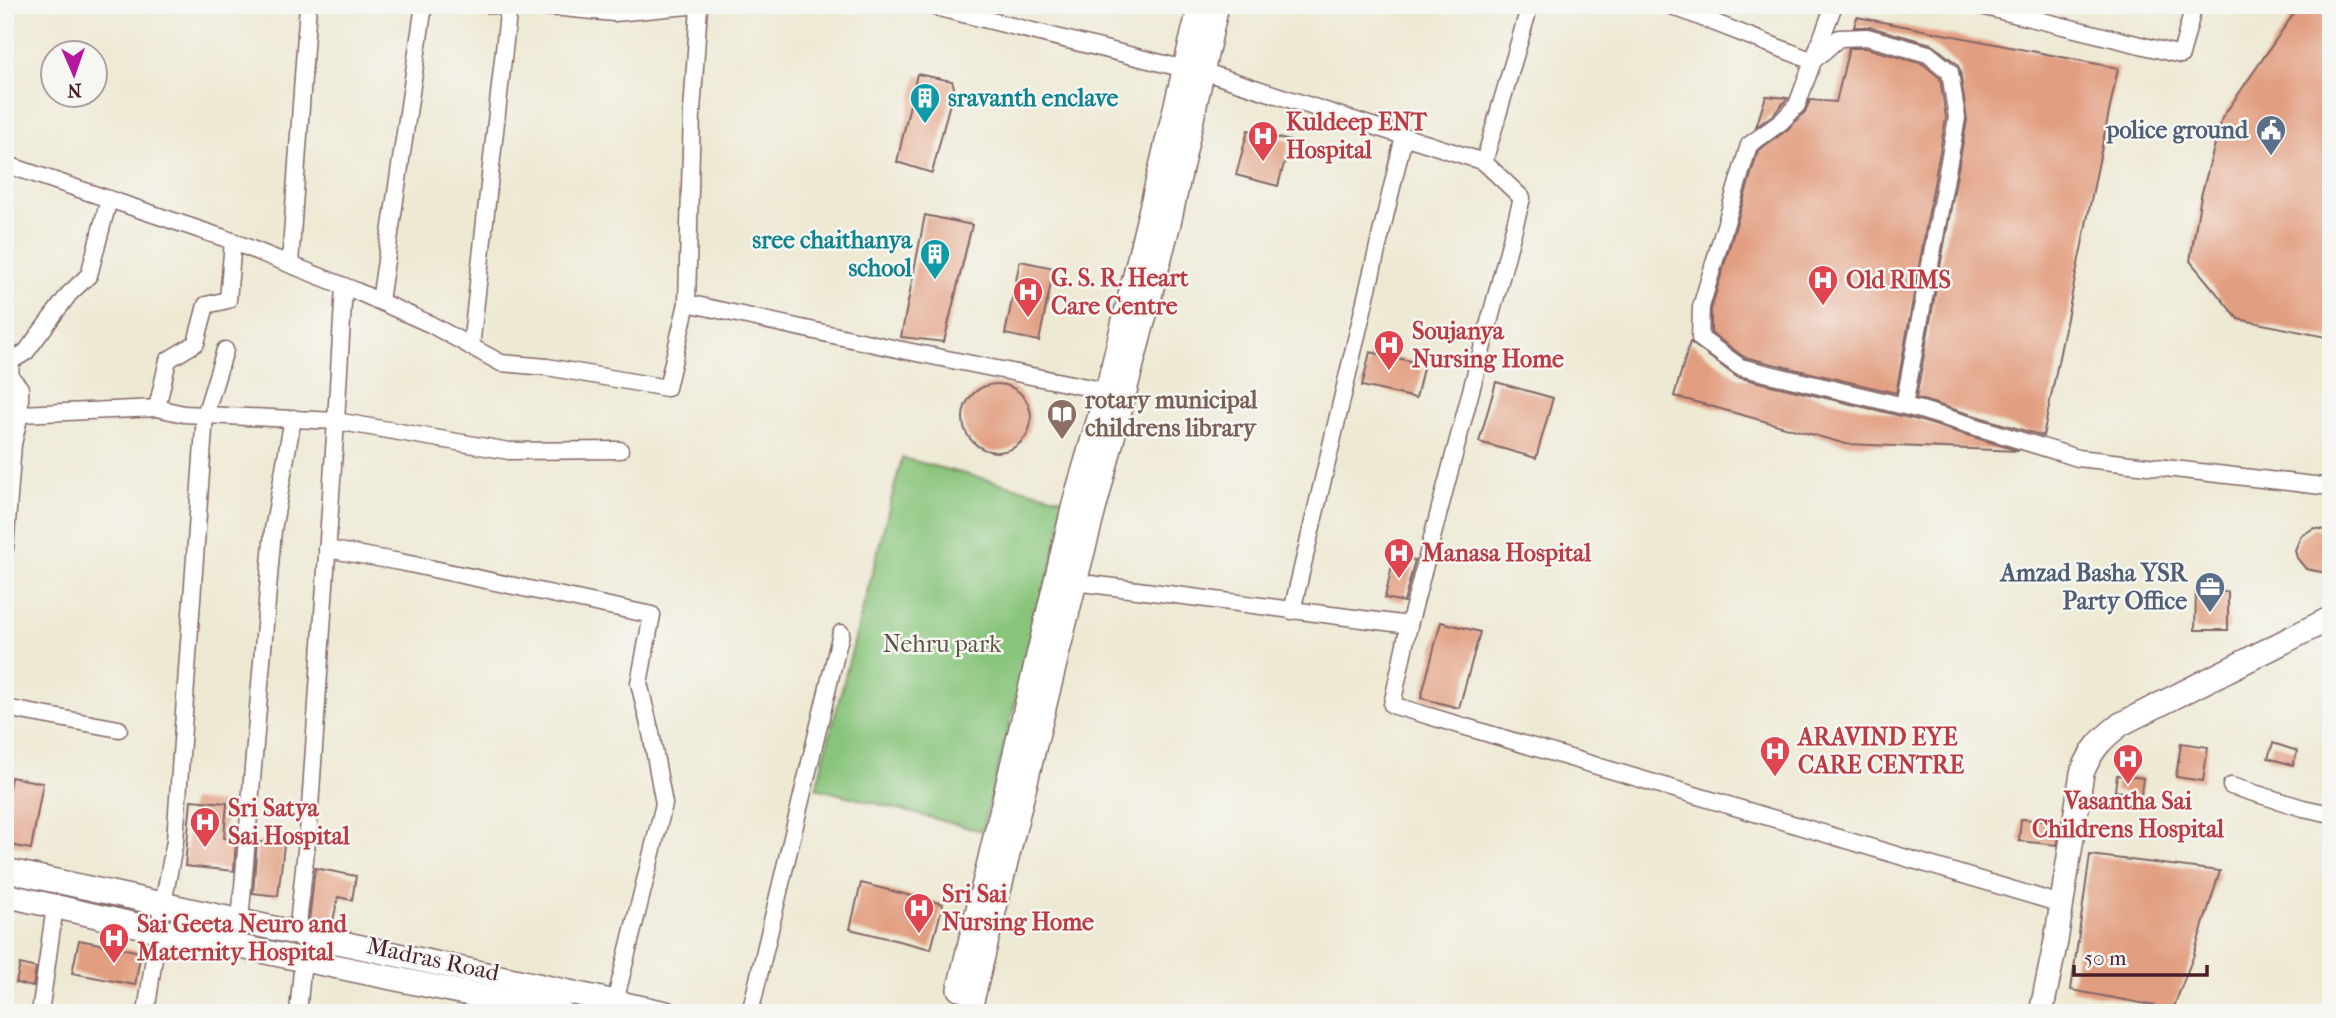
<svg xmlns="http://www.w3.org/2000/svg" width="2336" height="1018" font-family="'IM FELL French Canon',serif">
	<rect width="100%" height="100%" fill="#f6f6f2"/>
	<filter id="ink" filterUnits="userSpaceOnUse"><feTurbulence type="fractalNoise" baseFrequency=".0143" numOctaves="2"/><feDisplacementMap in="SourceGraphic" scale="14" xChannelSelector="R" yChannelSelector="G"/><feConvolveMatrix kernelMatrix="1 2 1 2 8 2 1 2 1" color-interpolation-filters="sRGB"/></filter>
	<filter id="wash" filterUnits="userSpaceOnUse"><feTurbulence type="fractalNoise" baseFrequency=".00686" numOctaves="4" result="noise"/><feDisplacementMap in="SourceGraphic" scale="28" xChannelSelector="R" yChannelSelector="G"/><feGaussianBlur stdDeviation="1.57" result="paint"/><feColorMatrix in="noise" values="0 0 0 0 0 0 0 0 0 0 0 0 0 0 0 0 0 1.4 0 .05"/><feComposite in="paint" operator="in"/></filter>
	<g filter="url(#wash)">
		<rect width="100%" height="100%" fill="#eee9d3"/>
		<!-- green -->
		<polygon fill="#88c47a" stroke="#697252" stroke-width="2" points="902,458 1068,500 982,831 816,788"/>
		<g id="blocks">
			<!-- building -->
			<g fill="#e29e80">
				<polygon points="2305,5 2331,5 2331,338 2238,319 2190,261 2201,196 2222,118 2295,12"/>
				<polygon points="1857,17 2118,68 2043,436 1916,398 1967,120 1960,70 1957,64 1931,44 1870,27 1854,27"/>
				<polygon points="1849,48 1866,48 1923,64 1940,78 1946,118 1896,393 1744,357 1711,333 1711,309 1758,151 1788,129 1805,112 1810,100 1836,102"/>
				<polygon points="917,74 952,81 954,87 932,173 897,162"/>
				<polygon points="1766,96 1788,98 1774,114 1756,127"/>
				<polygon points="1248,130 1290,141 1278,186 1236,175"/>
				<polygon points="925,215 972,225 944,342 901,337"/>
				<polygon points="1020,261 1054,268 1039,341 1005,334"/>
				<polygon points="1690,342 1737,377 1918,420 2019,451 1846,444 1674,396"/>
				<polygon points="1370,352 1424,364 1416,398 1362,386"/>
				<polygon points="1496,382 1553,398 1536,458 1479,442"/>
				<circle cx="997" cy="418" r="34"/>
				<polygon points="2314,528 2331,531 2331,569 2321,572 2306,569 2297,558 2295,550 2301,536"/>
				<polygon points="1394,556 1415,560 1404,602 1385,598"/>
				<polygon points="2196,592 2228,592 2228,630 2195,630"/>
				<polygon points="1441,622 1480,632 1459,708 1421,698"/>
				<polygon points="2181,743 2208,747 2203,781 2176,777"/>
				<polygon points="2273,743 2297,751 2293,765 2268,758"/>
				<polygon points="2117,775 2143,778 2141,795 2115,791"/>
				<polygon points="11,777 43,783 31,849 5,844 5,808"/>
				<polygon points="191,800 227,803 224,838 236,840 234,871 185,866"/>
				<polygon points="2021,819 2060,822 2057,845 2019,841"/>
				<polygon points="257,842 284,845 278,896 253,893"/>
				<polygon points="2090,855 2220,871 2193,957 2173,1009 2071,990"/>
				<polygon points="315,868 356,876 352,900 338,897 332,926 309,921"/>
				<polygon points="861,883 943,904 931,949 850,929"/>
				<polygon points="79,940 141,952 135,985 72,973"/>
				<polygon points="20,964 36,968 33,987 16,983"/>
			</g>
		</g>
	</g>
	<g filter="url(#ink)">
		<use href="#blocks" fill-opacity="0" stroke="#836666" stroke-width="2"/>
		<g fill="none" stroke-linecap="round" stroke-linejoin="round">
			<!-- minor casing -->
			<g stroke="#836666" stroke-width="19">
				<g id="minor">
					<polyline points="491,5 563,8 614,13 699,5"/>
					<polyline points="927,5 1185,69"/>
					<polyline points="1530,5 1484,162 1522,198 1409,625 1392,705 2061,904"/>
					<polyline points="1669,5 1813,61 1834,5"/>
					<polyline points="1977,5 2181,55 2194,5"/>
					<polyline points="699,6 692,112 687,303 897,349 1116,393"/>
					<polyline points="1202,71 1484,162"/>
					<polyline points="5,164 224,238 354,290 430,324 501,363 547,367 667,388 687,303"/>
					<polyline points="109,199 89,275 69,294 26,352 11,361 10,376 20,388 20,414 157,408 168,360 196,343 206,305 228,300 233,241"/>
					<polyline points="290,264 308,5"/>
					<polyline points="380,301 424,5"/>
					<polyline points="471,347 509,5"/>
					<polyline points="1904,406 1957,118 1950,72 1928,54 1867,37 1839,38 1813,61 1797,105 1781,122 1749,145 1701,307 1700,338 1740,367 1904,406 1921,410 2078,458 2331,487"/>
					<polyline points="157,408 184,414 336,421 344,286"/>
					<polyline points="5,549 13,444 20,414"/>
					<polyline points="327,549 400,562 652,615 639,683 651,733 664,804 615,1002"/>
					<polyline points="1067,581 1409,625"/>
					<polyline points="1292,611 1404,136"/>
					<polyline points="5,708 119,729"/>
					<polyline points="2231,786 2303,808 2331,814"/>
					<polyline points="240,922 273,530 293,418"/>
					<polyline points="297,934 309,822 336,421 509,451 620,450"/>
					<polyline points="40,1013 55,906"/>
					<polyline points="146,1013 158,930 175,841 205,415 225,350"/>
					<polyline points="298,1013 303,959"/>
					<polyline points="750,1013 841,633"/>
				</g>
			</g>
			<!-- secondary casing -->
			<g stroke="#836666" stroke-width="26">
				<g id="secondary">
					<polyline points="5,870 666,1013"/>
					<polyline points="5,895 158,930 562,1013"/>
					<polyline points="959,989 1075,500 1107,391 1200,5"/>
					<polyline points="969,1013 1075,582 1169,223 1217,5"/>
					<path d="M2041,1013l15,-72 26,-168c10,-24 18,-33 39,-49l210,-106"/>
				</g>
			</g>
			<!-- minor -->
			<use href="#minor" stroke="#fff" stroke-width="16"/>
			<!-- secondary -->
			<use href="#secondary" stroke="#fff" stroke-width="23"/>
		</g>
	</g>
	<!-- icons -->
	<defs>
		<g id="building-pin" transform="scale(1.575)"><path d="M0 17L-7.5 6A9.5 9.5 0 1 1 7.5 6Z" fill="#0f9aa8" stroke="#f6f6f2"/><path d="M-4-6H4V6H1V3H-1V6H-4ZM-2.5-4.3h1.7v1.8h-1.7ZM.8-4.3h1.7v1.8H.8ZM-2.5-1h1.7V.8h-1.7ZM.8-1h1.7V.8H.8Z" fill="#fff"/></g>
		<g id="civic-pin" transform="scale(1.575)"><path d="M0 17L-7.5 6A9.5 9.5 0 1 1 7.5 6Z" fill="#5c6f8a" stroke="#f6f6f2"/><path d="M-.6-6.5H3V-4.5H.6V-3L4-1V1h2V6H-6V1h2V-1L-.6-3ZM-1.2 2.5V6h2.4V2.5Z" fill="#fff"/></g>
		<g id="hospital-pin" transform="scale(1.575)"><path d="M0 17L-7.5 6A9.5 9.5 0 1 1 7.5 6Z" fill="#e0444e" stroke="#f6f6f2"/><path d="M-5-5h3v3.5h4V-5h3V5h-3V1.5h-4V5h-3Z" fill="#fff"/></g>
		<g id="library-pin" transform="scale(1.575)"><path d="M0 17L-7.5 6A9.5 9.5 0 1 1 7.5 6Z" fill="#8d6e63" stroke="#f6f6f2"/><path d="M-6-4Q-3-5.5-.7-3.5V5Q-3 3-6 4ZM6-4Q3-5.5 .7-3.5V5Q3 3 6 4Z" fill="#fff"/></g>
		<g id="office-pin" transform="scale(1.575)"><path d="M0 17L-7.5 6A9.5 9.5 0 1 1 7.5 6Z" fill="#5c6f8a" stroke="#f6f6f2"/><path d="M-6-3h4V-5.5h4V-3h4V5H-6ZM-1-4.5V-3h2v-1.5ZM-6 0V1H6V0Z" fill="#fff"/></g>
	</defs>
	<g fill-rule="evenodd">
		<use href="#building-pin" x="925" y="98"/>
		<use href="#civic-pin" x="2271" y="130"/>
		<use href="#hospital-pin" x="1263" y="136"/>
		<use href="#building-pin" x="935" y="254"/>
		<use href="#hospital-pin" x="1823" y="280"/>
		<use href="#hospital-pin" x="1028" y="292"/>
		<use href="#hospital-pin" x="1389" y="345"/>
		<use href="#library-pin" x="1062" y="414"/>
		<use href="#hospital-pin" x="1399" y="553"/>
		<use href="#office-pin" x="2210" y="587"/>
		<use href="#hospital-pin" x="1775" y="751"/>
		<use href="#hospital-pin" x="2128" y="759"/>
		<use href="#hospital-pin" x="205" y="822"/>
		<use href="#hospital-pin" x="919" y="908"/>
		<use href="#hospital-pin" x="114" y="938"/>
	</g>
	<g text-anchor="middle" stroke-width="5" stroke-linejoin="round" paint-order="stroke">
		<!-- culture labels -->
		<g font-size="24" font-weight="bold" fill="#0d838f" stroke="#f6f6f2" text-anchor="start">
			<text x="948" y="106">sravanth enclave</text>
			<text x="912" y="248" text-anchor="end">sree chaithanya<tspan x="912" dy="28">school</tspan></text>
		</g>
		<!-- health labels -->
		<g font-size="24" font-weight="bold" fill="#be3a42" stroke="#f6f6f2" text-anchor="start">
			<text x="1286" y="130">Kuldeep ENT<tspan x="1286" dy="28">Hospital</tspan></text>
			<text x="1051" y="286">G. S. R. Heart<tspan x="1051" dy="28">Care Centre</tspan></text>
			<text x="1846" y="288">Old RIMS</text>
			<text x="1412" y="339">Soujanya<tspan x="1412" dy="28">Nursing Home</tspan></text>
			<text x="1422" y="561">Manasa Hospital</text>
			<text x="1798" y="745">ARAVIND EYE<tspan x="1798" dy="28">CARE CENTRE</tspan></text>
			<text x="2128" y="809" text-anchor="middle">Vasantha Sai<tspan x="2128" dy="28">Childrens Hospital</tspan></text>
			<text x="228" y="816">Sri Satya<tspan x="228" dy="28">Sai Hospital</tspan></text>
			<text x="942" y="902">Sri Sai<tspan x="942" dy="28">Nursing Home</tspan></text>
			<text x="137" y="932">Sai Geeta Neuro and<tspan x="137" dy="28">Maternity Hospital</tspan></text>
		</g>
		<!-- service labels -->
		<g font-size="24" font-weight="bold" fill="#4e5e75" stroke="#f6f6f2" text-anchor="end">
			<text x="2248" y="138">police ground</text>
			<text x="2187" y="581">Amzad Basha YSR<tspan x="2187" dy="28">Party Office</tspan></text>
		</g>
		<!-- education labels -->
		<g font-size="24" font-weight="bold" fill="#785e54" stroke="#f6f6f2" text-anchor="start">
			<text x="1085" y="408">rotary municipal<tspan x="1085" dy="28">childrens library</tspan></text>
		</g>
		<!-- park labels -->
		<g font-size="24" fill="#5d5143" stroke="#f6f6f2">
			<text x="942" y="652">Nehru park</text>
		</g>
		<!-- street labels -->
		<g font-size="24" fill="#4a1f2b" stroke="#f6f6f2">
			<text transform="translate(433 959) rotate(12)" y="8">Madras Road</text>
		</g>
	</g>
	<!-- margin -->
	<rect width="2336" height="1018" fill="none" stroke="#f6f6f2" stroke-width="28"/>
	<!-- north arrow -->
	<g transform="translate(74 74) rotate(178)"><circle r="33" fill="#f6f6f2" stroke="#b1a0a2" stroke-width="2"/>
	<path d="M0-5L12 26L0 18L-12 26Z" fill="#b5179e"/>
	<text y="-10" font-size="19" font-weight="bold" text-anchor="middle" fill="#4a1f2b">N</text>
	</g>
	<!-- scale -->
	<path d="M2074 965v10h133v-10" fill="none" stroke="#4a1f2b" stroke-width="3.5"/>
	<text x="2084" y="965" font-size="21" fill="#4a1f2b" stroke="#f6f6f2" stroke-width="5" paint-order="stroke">50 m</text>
</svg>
